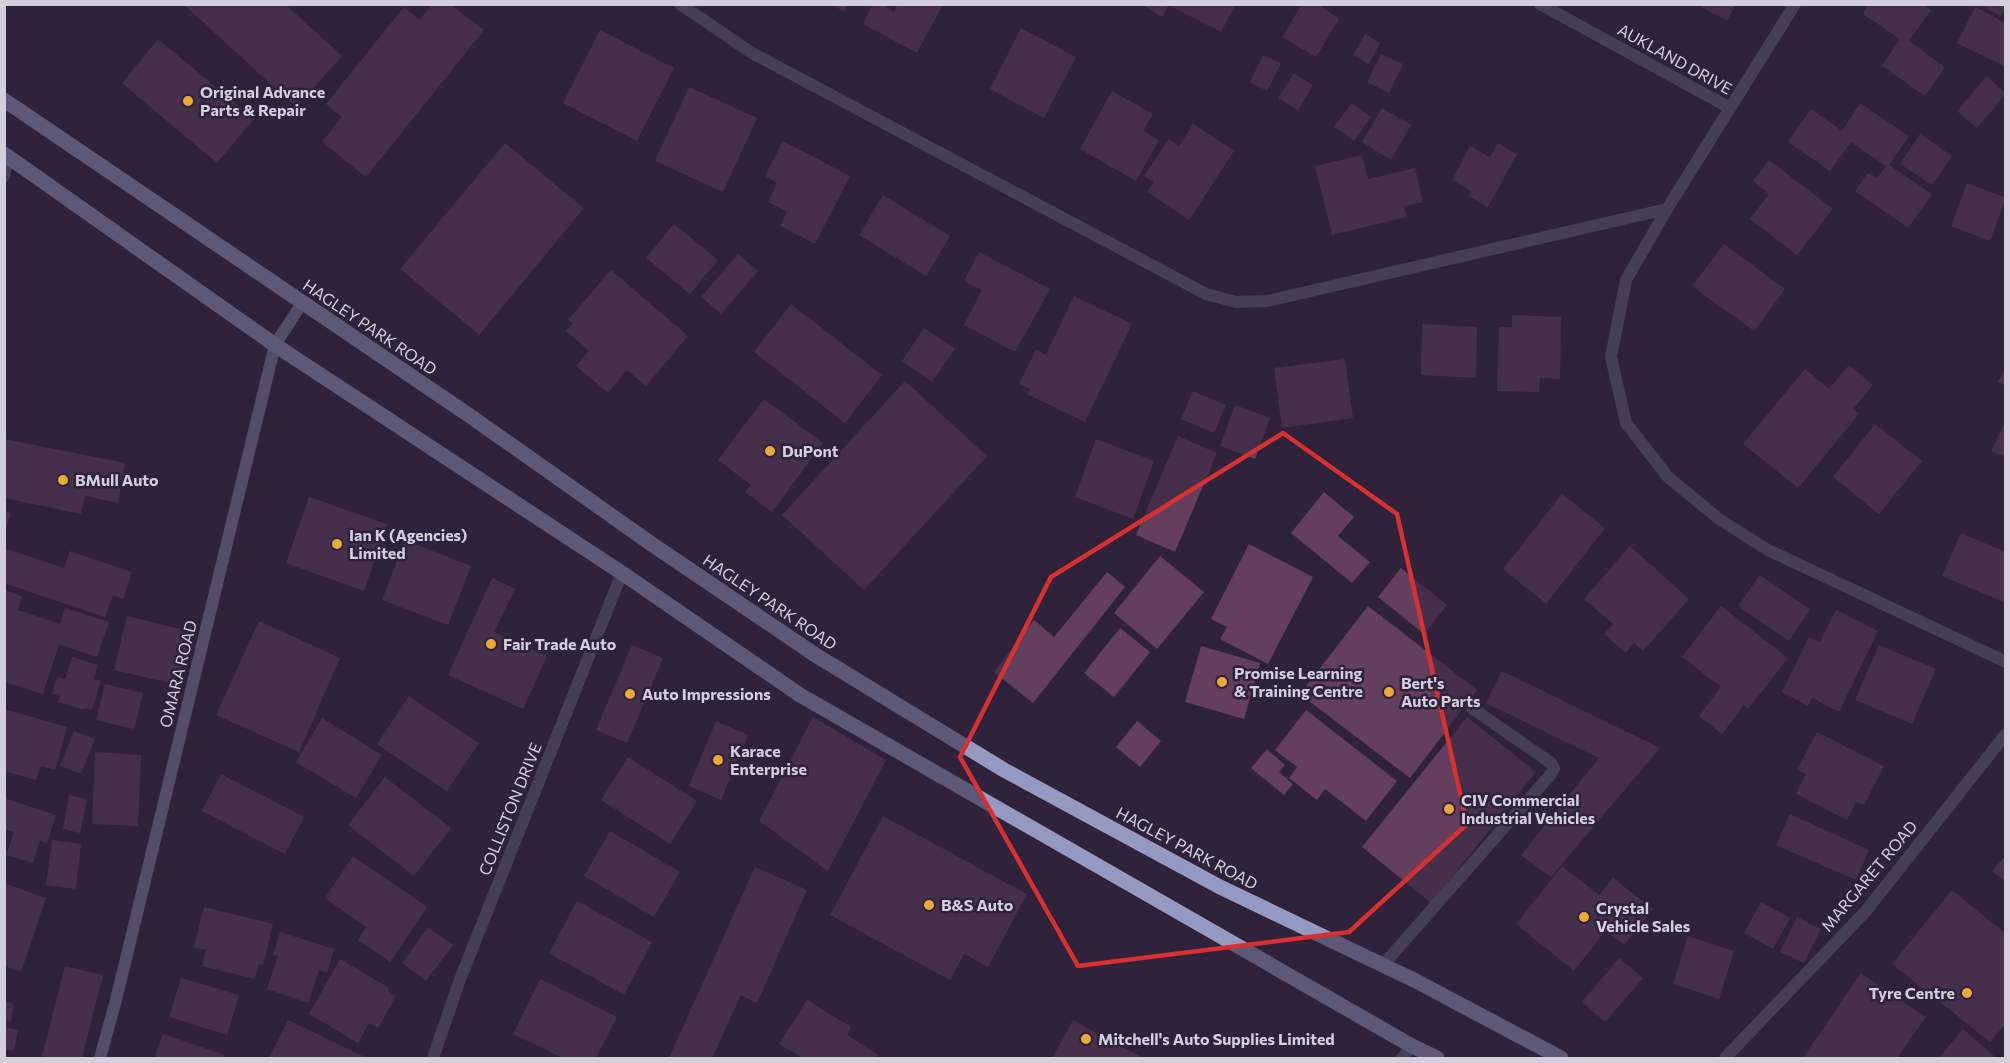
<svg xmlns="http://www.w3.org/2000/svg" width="2010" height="1063" font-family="Commissioner,sans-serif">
	<rect width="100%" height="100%" fill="#2f233b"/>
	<!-- building -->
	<g fill="#633e5d">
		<polygon points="183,4 285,4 342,56 296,107"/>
		<polygon points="832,4 848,4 844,12"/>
		<polygon points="873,4 882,4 894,12 898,4 943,4 917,53 863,24"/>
		<polygon points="1141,4 1169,4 1162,17"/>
		<polygon points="1174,4 1236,4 1221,32 1172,7"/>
		<polygon points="1302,4 1317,4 1339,19 1316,57 1282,37"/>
		<polygon points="1696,4 1736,4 1727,21"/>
		<polygon points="1869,4 1923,4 1931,10 1909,41 1945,67 1925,96 1882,66 1900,39 1863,14"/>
		<polygon points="1979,4 2006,4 2006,7 2001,16"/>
		<polygon points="432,5 451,5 484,30 366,177 322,142 342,117 326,104 404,7 419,20"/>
		<polygon points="1975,7 2006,23 2006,67 1957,43"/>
		<polygon points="1021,28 1076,57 1044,118 990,89"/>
		<polygon points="600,30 674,68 637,141 563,103"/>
		<polygon points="1365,34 1380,43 1369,64 1353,55"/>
		<polygon points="158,39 254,119 217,163 122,83"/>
		<polygon points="1381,54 1403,64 1389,93 1367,82"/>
		<polygon points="1263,55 1281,63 1267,91 1250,82"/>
		<polygon points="1294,73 1313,85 1298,110 1278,98"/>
		<polygon points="1987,76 2006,94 1977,128 1957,111"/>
		<polygon points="689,87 757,118 723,192 655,161"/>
		<polygon points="1112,91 1153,114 1143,131 1159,140 1136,181 1080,149"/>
		<polygon points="1352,103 1371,117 1354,141 1334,127"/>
		<polygon points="1860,103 1909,136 1889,165 1932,194 1908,228 1855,191 1868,173 1877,178 1886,166 1851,142 1830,171 1788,142 1811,109 1842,131"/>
		<polygon points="1382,108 1411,125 1391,160 1362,142"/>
		<polygon points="1193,124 1234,151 1189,220 1147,192 1154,182 1144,176 1169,139 1179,146"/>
		<polygon points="1920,134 1952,156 1932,185 1900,164"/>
		<polygon points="783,141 850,176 815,244 780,226 787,212 768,202 777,183 765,176"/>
		<polygon points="505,143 584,208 479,335 400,269"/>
		<polygon points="1498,143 1517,154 1488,207 1468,196 1471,191 1452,180 1470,146 1490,157"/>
		<polygon points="1362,155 1368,179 1415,168 1423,202 1404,206 1407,217 1332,235 1315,166"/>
		<polygon points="1769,160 1833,209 1797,255 1750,219 1769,194 1753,181"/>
		<polygon points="1967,183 2006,198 1990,241 1951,226"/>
		<polygon points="883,195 950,236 926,276 859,235"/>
		<polygon points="674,224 718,260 690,294 646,258"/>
		<polygon points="1724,244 1785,289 1754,331 1692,286"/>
		<polygon points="979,252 1050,289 1015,352 964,325 982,290 964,281"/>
		<polygon points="738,254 758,271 721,314 701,297"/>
		<polygon points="611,270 688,336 646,386 627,370 608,393 576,366 589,351 566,331 573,323 568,320"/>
		<polygon points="1074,296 1132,324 1085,422 1027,394 1030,389 1019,384 1036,350 1046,355"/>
		<polygon points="791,304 882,375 845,423 754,352"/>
		<polygon points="1512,315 1561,317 1560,379 1540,378 1539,392 1497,391 1499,327 1512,327"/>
		<polygon points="1422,324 1477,327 1476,378 1421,375"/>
		<polygon points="924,328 955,349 932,382 902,361"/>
		<polygon points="1345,359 1353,418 1282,428 1274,368"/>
		<polygon points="1849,365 1873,385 1853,409 1859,414 1798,488 1743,444 1805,369 1829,389"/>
		<polygon points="2006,367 2006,386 1998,382"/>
		<polygon points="905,381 987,456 864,590 782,515"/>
		<polygon points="1193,391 1226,405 1214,433 1181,419"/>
		<polygon points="764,399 823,443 772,512 745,492 751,485 718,460"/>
		<polygon points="1235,405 1270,418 1255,459 1220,446"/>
		<polygon points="2006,420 2006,457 1991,451"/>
		<polygon points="1875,424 1922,461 1879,514 1833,477"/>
		<polygon points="1178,436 1217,453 1175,552 1136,535"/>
		<polygon points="4,439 125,463 118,503 85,496 81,514 4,498"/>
		<polygon points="1096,439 1154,461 1133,519 1075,497"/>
		<polygon points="1324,492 1354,517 1338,536 1370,562 1352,583 1291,533"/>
		<polygon points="1562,494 1605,528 1546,604 1503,569"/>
		<polygon points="309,497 387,524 364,591 286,563"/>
		<polygon points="4,511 11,513 5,532 4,532"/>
		<polygon points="1961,533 2006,552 2006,603 1942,576"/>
		<polygon points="405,540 471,566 448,625 382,600"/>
		<polygon points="1249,544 1313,577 1268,664 1220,639 1227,627 1211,619"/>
		<polygon points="1630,546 1689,599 1643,651 1634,643 1626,653 1604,634 1613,624 1584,599"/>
		<polygon points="4,548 64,568 70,551 132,572 123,599 113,595 105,617 4,583"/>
		<polygon points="1160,556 1204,592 1157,649 1114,613"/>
		<polygon points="1401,568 1447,605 1424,634 1378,597"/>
		<polygon points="1107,572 1125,587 1033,703 994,672 1034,620 1054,637"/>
		<polygon points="1760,575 1810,609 1789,641 1738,606"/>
		<polygon points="492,578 515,589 494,632 547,656 523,709 448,675"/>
		<polygon points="4,590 22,596 18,610 60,624 65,608 109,622 97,657 59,644 43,694 4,682"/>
		<polygon points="1368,606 1477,690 1410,778 1300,694"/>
		<polygon points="1721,606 1788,658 1748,709 1744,705 1722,734 1699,716 1721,687 1682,657"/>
		<polygon points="1836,610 1878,631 1839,712 1812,698 1808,706 1782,692 1809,637 1820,642"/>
		<polygon points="127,616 192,632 179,685 114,670"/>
		<polygon points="259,621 340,658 299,752 216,715"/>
		<polygon points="1120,628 1150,652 1114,697 1084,673"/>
		<polygon points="632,645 663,658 627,743 596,730"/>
		<polygon points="1879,645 1936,669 1912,724 1855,700"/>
		<polygon points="1201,646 1260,663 1244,719 1185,702"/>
		<polygon points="72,657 98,665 94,679 101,681 92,710 85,708 84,710 58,702 60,696 52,694 57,677 65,679"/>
		<polygon points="1502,671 1660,748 1551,877 1521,855 1599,758 1486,703"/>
		<polygon points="105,684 143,693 134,729 96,720"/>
		<polygon points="409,696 479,743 447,791 377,744"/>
		<polygon points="4,709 67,727 55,770 41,766 36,780 4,771"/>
		<polygon points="1306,710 1397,781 1366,821 1325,789 1317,800 1289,778 1297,767 1275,750"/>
		<polygon points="813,717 886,760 828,871 759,821"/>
		<polygon points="1467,717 1536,772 1431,903 1362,847"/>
		<polygon points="322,718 382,755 356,798 296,762"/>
		<polygon points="716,721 748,735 721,800 689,786"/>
		<polygon points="1137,721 1161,741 1140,767 1116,747"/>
		<polygon points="74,731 95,739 81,774 60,766"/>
		<polygon points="1817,732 1884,766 1864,805 1856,802 1847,820 1796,794 1806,774 1797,770"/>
		<polygon points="1267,749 1285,765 1279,772 1293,784 1284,795 1251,768"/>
		<polygon points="95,752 141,755 138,826 92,824"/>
		<polygon points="628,757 697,801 670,844 601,800"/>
		<polygon points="221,774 304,817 285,854 202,811"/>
		<polygon points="385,777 451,828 414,876 348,825"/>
		<polygon points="69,795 87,799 80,833 63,829"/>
		<polygon points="4,798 56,815 47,843 40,841 33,863 6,855 14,832 4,829"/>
		<polygon points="1790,814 1869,850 1856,880 1776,845"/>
		<polygon points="883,816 1027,894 988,967 964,954 950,980 830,915"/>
		<polygon points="610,831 680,872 654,917 584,876"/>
		<polygon points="52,840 81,844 76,889 46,885"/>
		<polygon points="2006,855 2006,882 1992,871"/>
		<polygon points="353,856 427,907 390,962 358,940 366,927 325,898"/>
		<polygon points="1562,866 1599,895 1613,878 1653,909 1624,945 1606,930 1574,971 1516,924"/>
		<polygon points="755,867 807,890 757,1003 741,995 712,1058 669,1058"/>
		<polygon points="4,883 46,898 21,972 4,966"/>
		<polygon points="1952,890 2006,934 2006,1023 1990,1042 1892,964"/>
		<polygon points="577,901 652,942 624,995 549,953"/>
		<polygon points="1761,902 1790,918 1773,949 1744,933"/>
		<polygon points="204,907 273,924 263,965 259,964 255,979 202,966 206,950 194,947"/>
		<polygon points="1797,917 1821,929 1804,963 1780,952"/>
		<polygon points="428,927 453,945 426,981 402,963"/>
		<polygon points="280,932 334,949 327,973 319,970 308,1003 267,989 278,956 273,955"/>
		<polygon points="1688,936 1734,951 1719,999 1673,984"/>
		<polygon points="1619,958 1643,978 1605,1022 1582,1002"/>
		<polygon points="340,959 389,988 388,991 396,996 378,1028 369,1023 358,1043 309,1014"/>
		<polygon points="65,966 103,975 82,1058 51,1058 42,1056"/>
		<polygon points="1861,973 1926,1017 1897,1058 1803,1058"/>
		<polygon points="181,978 239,995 227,1035 169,1017"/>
		<polygon points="540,979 617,1017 596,1058 563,1058 513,1034"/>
		<polygon points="807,1000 851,1027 847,1035 878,1055 876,1058 803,1058 779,1044"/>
		<polygon points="4,1001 14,1003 11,1021 4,1020"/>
		<polygon points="288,1020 367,1058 269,1058"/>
		<polygon points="1073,1020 1143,1058 1052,1058"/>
		<polygon points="4,1027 18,1030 14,1051 4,1049"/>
		<polygon points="1963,1029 1994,1056 1992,1058 1939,1058"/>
		<polygon points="163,1034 225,1055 224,1058 154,1058"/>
	</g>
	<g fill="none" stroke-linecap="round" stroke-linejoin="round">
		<!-- lane -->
		<polyline stroke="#5f6175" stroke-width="12" points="1383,965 1552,773 1554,768 1551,763 1472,708"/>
		<!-- street -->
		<g stroke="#5f6175" stroke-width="12">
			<polyline points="680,4 752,53 1206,294 1236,302 1267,301 1667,209"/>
			<polyline points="1540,4 1730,108"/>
			<polyline points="1795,4 1667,209 1626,280 1611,357 1626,423 1668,477 1719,519 1768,550 2006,662"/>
			<polyline points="4,176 8,157"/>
			<polyline points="433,1058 459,982 622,573"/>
			<polyline points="1402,1058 1412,1046"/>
			<polyline points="1725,1058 1865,912 2006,734"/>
		</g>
		<!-- secondary -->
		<polyline stroke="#7e81a0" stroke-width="12" points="100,1058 116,1000 275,345 302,303"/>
		<!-- primary -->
		<g stroke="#9599c1" stroke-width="15">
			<polyline points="4,100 473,418 653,545 817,656 1004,770 1220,887 1416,981 1561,1058"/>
			<polyline points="4,154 275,345 622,573 800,695 1412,1046 1437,1058"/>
		</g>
	</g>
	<!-- marked area -->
	<path d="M0 0H2010V1063H0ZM1283,433l114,81 70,310 -118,108 -271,34 -118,-209 91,-180z" fill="#2f233b" fill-opacity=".55" fill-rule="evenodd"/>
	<path fill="none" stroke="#d63031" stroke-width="4.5" stroke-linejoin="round" d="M1283,433l114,81 70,310 -118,108 -271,34 -118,-209 91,-180z"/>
	<!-- markers -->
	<g fill="#eca93a" stroke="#2f233b" stroke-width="2">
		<circle cx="188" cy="101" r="6"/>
		<circle cx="770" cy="451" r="6"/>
		<circle cx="63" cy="480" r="6"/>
		<circle cx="337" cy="544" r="6"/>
		<circle cx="491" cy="644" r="6"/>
		<circle cx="1222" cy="682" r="6"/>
		<circle cx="1389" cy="692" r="6"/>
		<circle cx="630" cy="694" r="6"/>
		<circle cx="718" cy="760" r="6"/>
		<circle cx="1449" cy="809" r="6"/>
		<circle cx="929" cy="905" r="6"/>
		<circle cx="1584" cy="917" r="6"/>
		<circle cx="1967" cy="993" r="6"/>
		<circle cx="1086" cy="1039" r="6"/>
	</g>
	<g text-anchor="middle" stroke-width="5" stroke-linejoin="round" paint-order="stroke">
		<!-- street labels -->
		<g font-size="16" fill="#d5cedd" stroke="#2f233b">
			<text transform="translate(1675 59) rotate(29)" y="6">AUKLAND DRIVE</text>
			<text transform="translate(370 327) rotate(34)" y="6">HAGLEY PARK ROAD</text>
			<text transform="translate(770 602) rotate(34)" y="6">HAGLEY PARK ROAD</text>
			<text transform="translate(178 674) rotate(-76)" y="6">OMARA ROAD</text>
			<text transform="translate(510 809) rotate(-68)" y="6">COLLISTON DRIVE</text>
			<text transform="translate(1187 848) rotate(28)" y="6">HAGLEY PARK ROAD</text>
			<text transform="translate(1869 876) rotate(-50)" y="6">MARGARET ROAD</text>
		</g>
		<!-- poi labels -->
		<g font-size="16" font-weight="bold" fill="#d5cedd" stroke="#2f233b" text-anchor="start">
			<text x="200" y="98">Original Advance<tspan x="200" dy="18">Parts &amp; Repair</tspan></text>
			<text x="782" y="457">DuPont</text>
			<text x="75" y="486">BMull Auto</text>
			<text x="349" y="541">Ian K (Agencies)<tspan x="349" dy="18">Limited</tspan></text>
			<text x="503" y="650">Fair Trade Auto</text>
			<text x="1234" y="679">Promise Learning<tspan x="1234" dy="18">&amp; Training Centre</tspan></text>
			<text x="1401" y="689">Bert's<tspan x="1401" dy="18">Auto Parts</tspan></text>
			<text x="642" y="700">Auto Impressions</text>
			<text x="730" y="757">Karace<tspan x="730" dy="18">Enterprise</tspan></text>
			<text x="1461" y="806">CIV Commercial<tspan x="1461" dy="18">Industrial Vehicles</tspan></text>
			<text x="941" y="911">B&amp;S Auto</text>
			<text x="1596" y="914">Crystal<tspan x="1596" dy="18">Vehicle Sales</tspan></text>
			<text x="1955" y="999" text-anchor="end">Tyre Centre</text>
			<text x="1098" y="1045">Mitchell's Auto Supplies Limited</text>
		</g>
	</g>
	<!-- border -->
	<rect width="2010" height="1063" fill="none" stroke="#d5cedd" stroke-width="12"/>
</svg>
